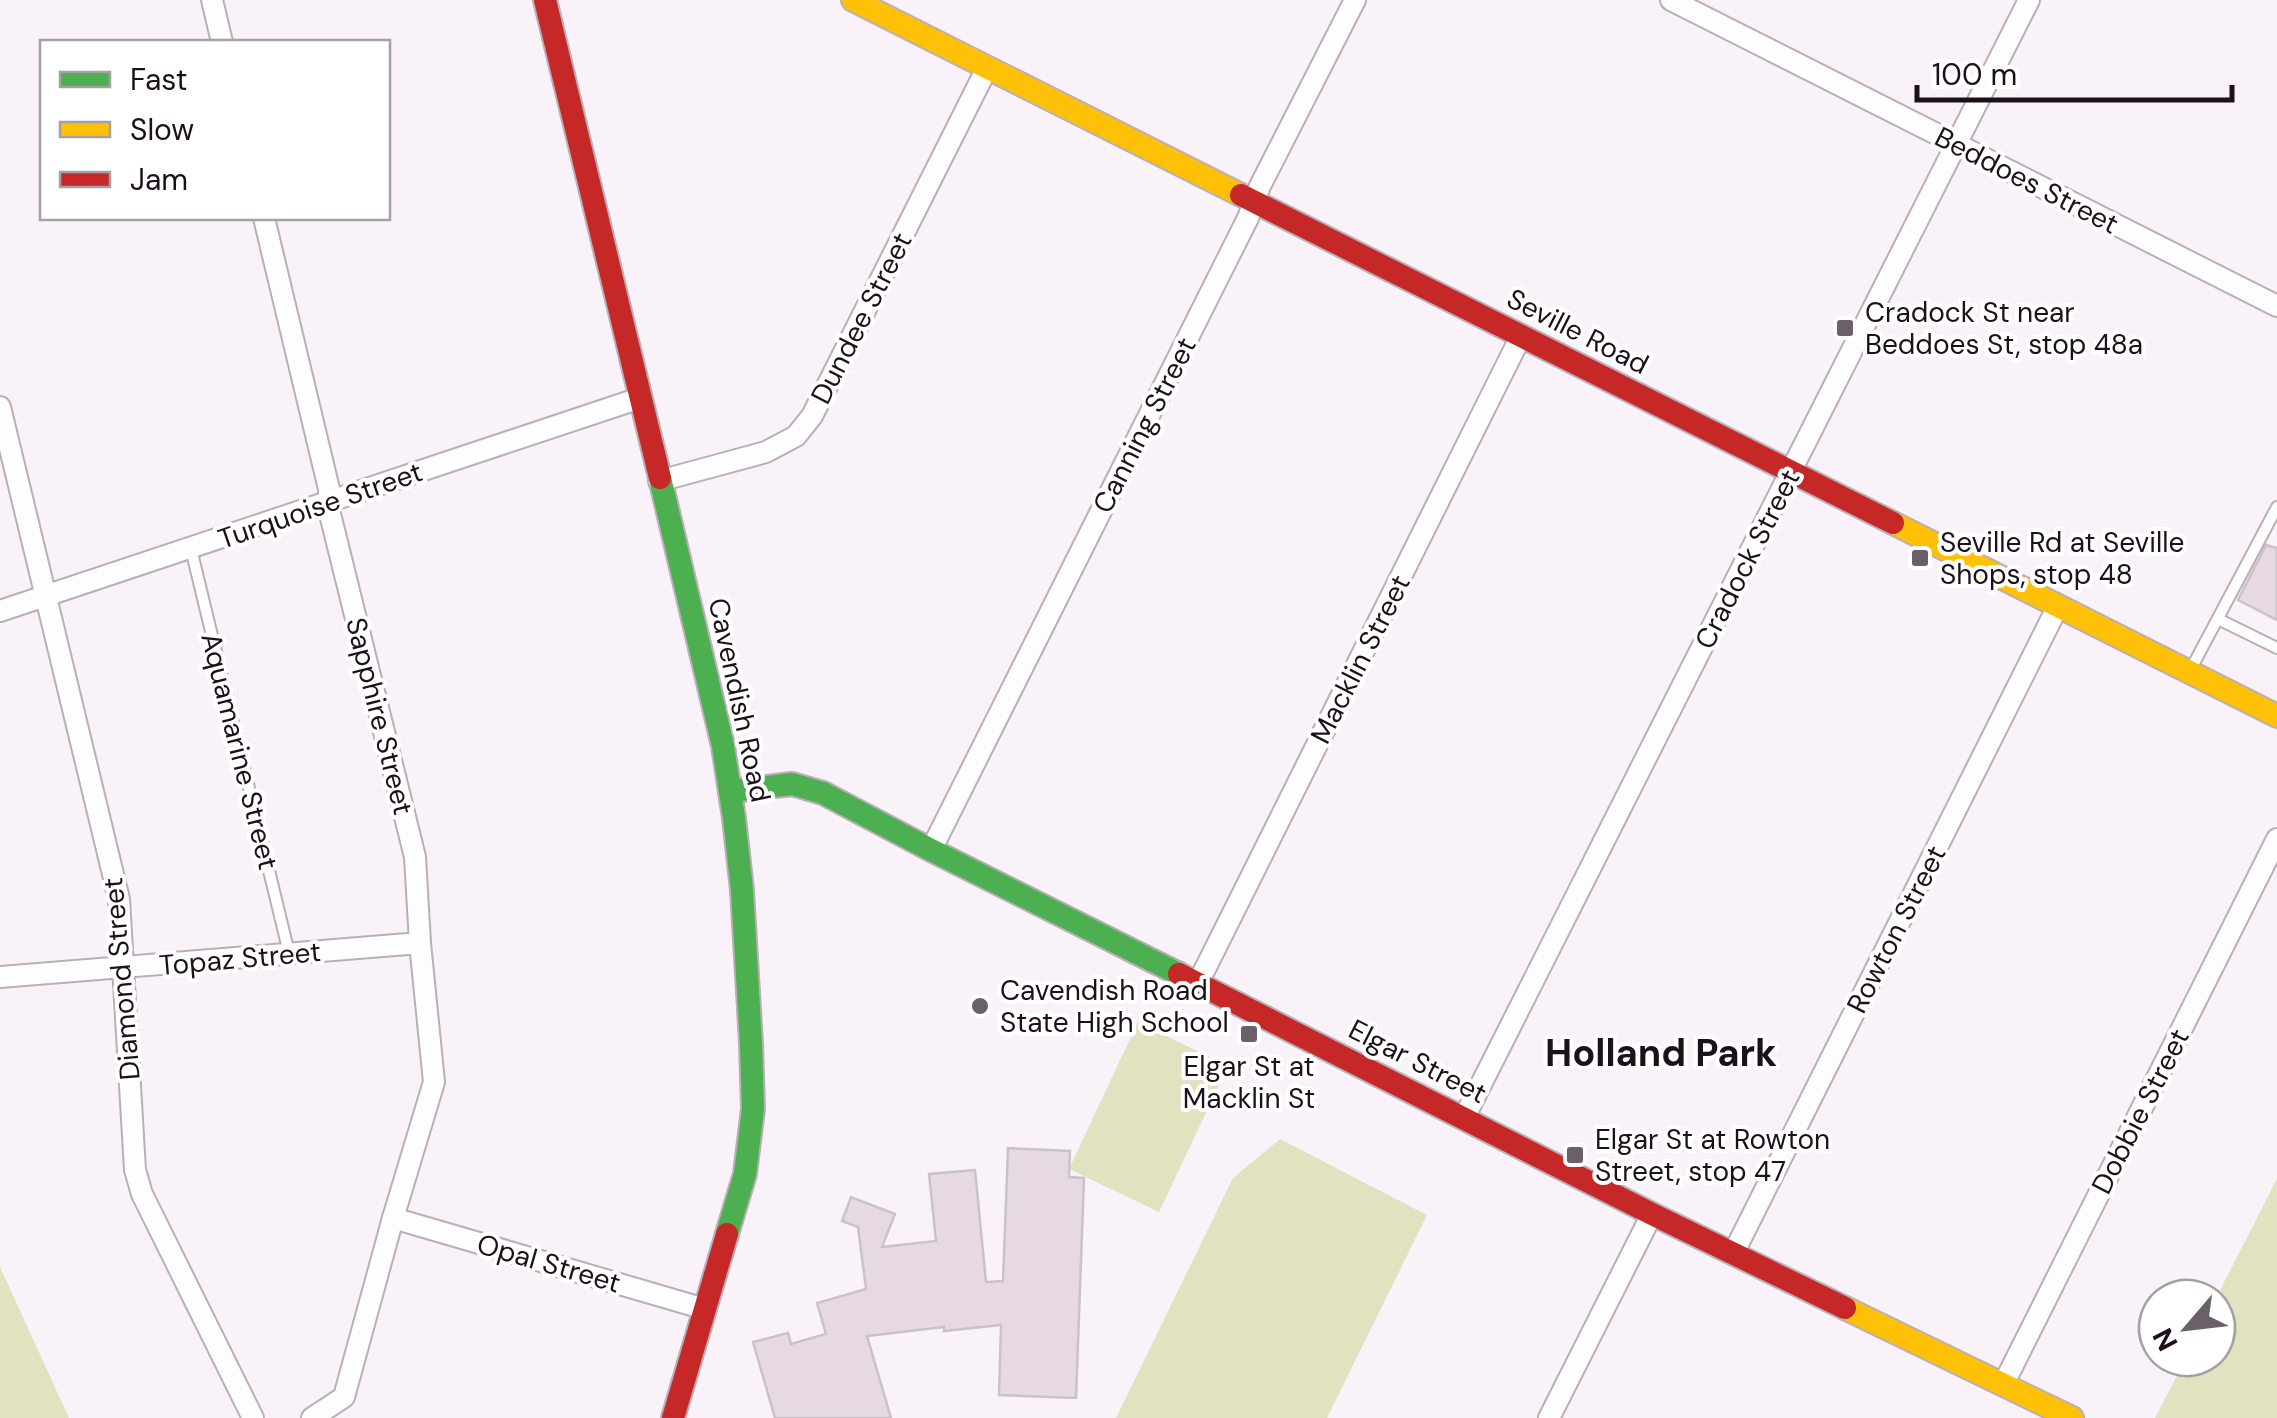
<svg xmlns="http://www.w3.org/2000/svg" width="2277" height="1418" font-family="'DM Sans',sans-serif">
	<rect width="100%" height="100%" fill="#f9f3f9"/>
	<!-- green -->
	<g fill="#e0e2c0">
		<polygon points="1138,1022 1228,1066 1159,1212 1069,1169"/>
		<polygon points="1280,1139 1427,1215 1327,1418 1116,1418 1233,1178"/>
		<polygon points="2277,1179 2277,1418 2155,1418 2186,1358 2217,1358 2216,1298"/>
		<polygon points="0,1267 69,1418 0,1418"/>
	</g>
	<!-- building -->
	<g fill="#e7d9e3" stroke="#cac2c8" stroke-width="2.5">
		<polygon points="2266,545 2277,548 2277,620 2238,600"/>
		<polygon points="1008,1148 1070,1151 1069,1177 1084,1178 1076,1398 999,1395 1001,1325 944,1331 944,1327 867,1336 891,1418 775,1418 753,1342 788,1333 791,1344 826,1334 817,1303 866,1289 858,1227 842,1221 851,1197 895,1214 882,1247 936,1241 929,1174 975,1170 986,1282 1003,1281"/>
	</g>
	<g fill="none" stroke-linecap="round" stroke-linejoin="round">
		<!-- lane casing -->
		<g stroke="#b8afb7" stroke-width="14">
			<g id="lane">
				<polyline points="191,549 289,953"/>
				<polyline points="2218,619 2277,648"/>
				<polyline points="2192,667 2277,507"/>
			</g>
		</g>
		<!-- street casing -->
		<g stroke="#b8afb7" stroke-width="24">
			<g id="street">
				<polyline points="212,0 222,42"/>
				<polyline points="1671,0 2277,306"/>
				<polyline points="264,218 329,489 330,514 415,857 420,943 434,1082 393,1218 344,1397 312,1418"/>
				<polyline points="0,407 119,899 135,1170 142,1194 253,1418"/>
				<polyline points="659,481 766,452 796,436 812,416 987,68"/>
				<polyline points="0,611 640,398"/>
				<polyline points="931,850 1248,218 1260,186 1355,0"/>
				<polyline points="0,977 420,943"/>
				<polyline points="1198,983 1521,336"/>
				<polyline points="1464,1118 2029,0"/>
				<polyline points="393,1218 705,1309"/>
				<polyline points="1734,1252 2058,606"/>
				<polyline points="2004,1383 2277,839"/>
				<polyline points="1549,1418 1652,1214"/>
			</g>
		</g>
		<!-- fast casing -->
		<g stroke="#b8afb7" stroke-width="26">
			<g id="fast">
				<polyline points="660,478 723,746 734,818 742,890 751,1043 753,1109 745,1174 727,1234"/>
				<polyline points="732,791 792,784 823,793 931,850 1179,974"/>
			</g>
		</g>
		<!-- slow casing -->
		<g stroke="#b8afb7" stroke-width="26">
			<g id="slow">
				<polyline points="853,0 1241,195"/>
				<polyline points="1893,523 2277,716"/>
				<polyline points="1845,1308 2072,1418"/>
			</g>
		</g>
		<!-- jam casing -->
		<g stroke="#b8afb7" stroke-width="26">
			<g id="jam">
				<polyline points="545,0 660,478"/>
				<polyline points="1241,195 1893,523"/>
				<polyline points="1179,974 1652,1214 1845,1308"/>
				<polyline points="673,1418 727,1234"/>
			</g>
		</g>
		<!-- lane -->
		<use href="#lane" stroke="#fefdfe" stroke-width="10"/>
		<!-- street -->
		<use href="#street" stroke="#fefdfe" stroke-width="20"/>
		<!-- fast -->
		<use href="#fast" stroke="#4caf50" stroke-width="22"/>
		<!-- slow -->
		<use href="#slow" stroke="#ffc107" stroke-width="22"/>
		<!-- jam -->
		<use href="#jam" stroke="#c62828" stroke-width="22"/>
	</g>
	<!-- markers -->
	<g fill="#696069" stroke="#fff" stroke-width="4">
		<rect x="1835" y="318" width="20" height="20" rx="5"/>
		<rect x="1910" y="548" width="20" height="20" rx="5"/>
		<circle cx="980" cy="1006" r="10"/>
		<rect x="1239" y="1024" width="20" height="20" rx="5"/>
		<rect x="1565" y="1145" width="20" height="20" rx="5"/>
	</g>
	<g text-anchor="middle" stroke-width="8" stroke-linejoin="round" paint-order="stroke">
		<!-- street labels -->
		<g font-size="28" fill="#1c111b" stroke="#fff">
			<text transform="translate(2027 180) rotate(27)" y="10">Beddoes Street</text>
			<text transform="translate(861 318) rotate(-63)" y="10">Dundee Street</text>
			<text transform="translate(1578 331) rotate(27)" y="10">Seville Road</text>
			<text transform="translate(1144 425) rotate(-63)" y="10">Canning Street</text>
			<text transform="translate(320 505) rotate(-19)" y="10">Turquoise Street</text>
			<text transform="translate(1747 559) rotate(-63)" y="10">Cradock Street</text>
			<text transform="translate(1360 659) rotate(-63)" y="10">Macklin Street</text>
			<text transform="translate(740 700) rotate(78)" y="10">Cavendish Road</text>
			<text transform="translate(380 716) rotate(76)" y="10">Sapphire Street</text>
			<text transform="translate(240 751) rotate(76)" y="10">Aquamarine Street</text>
			<text transform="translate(1896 929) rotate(-63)" y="10">Rowton Street</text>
			<text transform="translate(240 958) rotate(-5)" y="10">Topaz Street</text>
			<text transform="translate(121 979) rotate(-95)" y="10">Diamond Street</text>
			<text transform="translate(1418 1061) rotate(27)" y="10">Elgar Street</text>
			<text transform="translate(2140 1111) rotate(-63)" y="10">Dobbie Street</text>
			<text transform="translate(549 1263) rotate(16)" y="10">Opal Street</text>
		</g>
		<!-- poi labels -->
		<g font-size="28" fill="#1c111b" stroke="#fff" text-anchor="start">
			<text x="1865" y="322">Cradock St near<tspan x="1865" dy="32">Beddoes St, stop 48a</tspan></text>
			<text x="1940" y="552">Seville Rd at Seville<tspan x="1940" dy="32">Shops, stop 48</tspan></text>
			<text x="1000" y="1000">Cavendish Road<tspan x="1000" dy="32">State High School</tspan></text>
			<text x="1249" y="1076" text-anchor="middle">Elgar St at<tspan x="1249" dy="32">Macklin St</tspan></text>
			<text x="1595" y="1149">Elgar St at Rowton<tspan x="1595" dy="32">Street, stop 47</tspan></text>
		</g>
		<!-- district labels -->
		<g font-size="38" font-weight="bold" fill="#1c111b" stroke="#fff">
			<text x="1661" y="1066">Holland Park</text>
		</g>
	</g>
	<!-- legend -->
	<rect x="40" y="40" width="350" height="180" fill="#ffffff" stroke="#a4a0a4" stroke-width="2.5"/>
	<rect x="60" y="72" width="50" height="15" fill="#4caf50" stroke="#a4a0a4" stroke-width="2.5"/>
	<text x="130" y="90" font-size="30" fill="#1c111b">Fast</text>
	<rect x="60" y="122" width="50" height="15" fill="#ffc107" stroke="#a4a0a4" stroke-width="2.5"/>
	<text x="130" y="140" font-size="30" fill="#1c111b">Slow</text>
	<rect x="60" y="172" width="50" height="15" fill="#c62828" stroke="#a4a0a4" stroke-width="2.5"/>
	<text x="130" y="190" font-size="30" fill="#1c111b">Jam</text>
	<!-- north arrow -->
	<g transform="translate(2187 1328) rotate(242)"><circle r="48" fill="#ffffff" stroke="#a4a0a4" stroke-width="2.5"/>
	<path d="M0-8L18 38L0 25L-18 38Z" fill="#696069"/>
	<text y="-15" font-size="28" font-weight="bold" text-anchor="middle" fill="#1c111b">N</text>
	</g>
	<!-- scale -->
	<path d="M1917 85v15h315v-15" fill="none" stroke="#1c111b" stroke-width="5"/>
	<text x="1932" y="85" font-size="30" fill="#1c111b" stroke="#ffffff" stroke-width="8" paint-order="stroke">100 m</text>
</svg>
